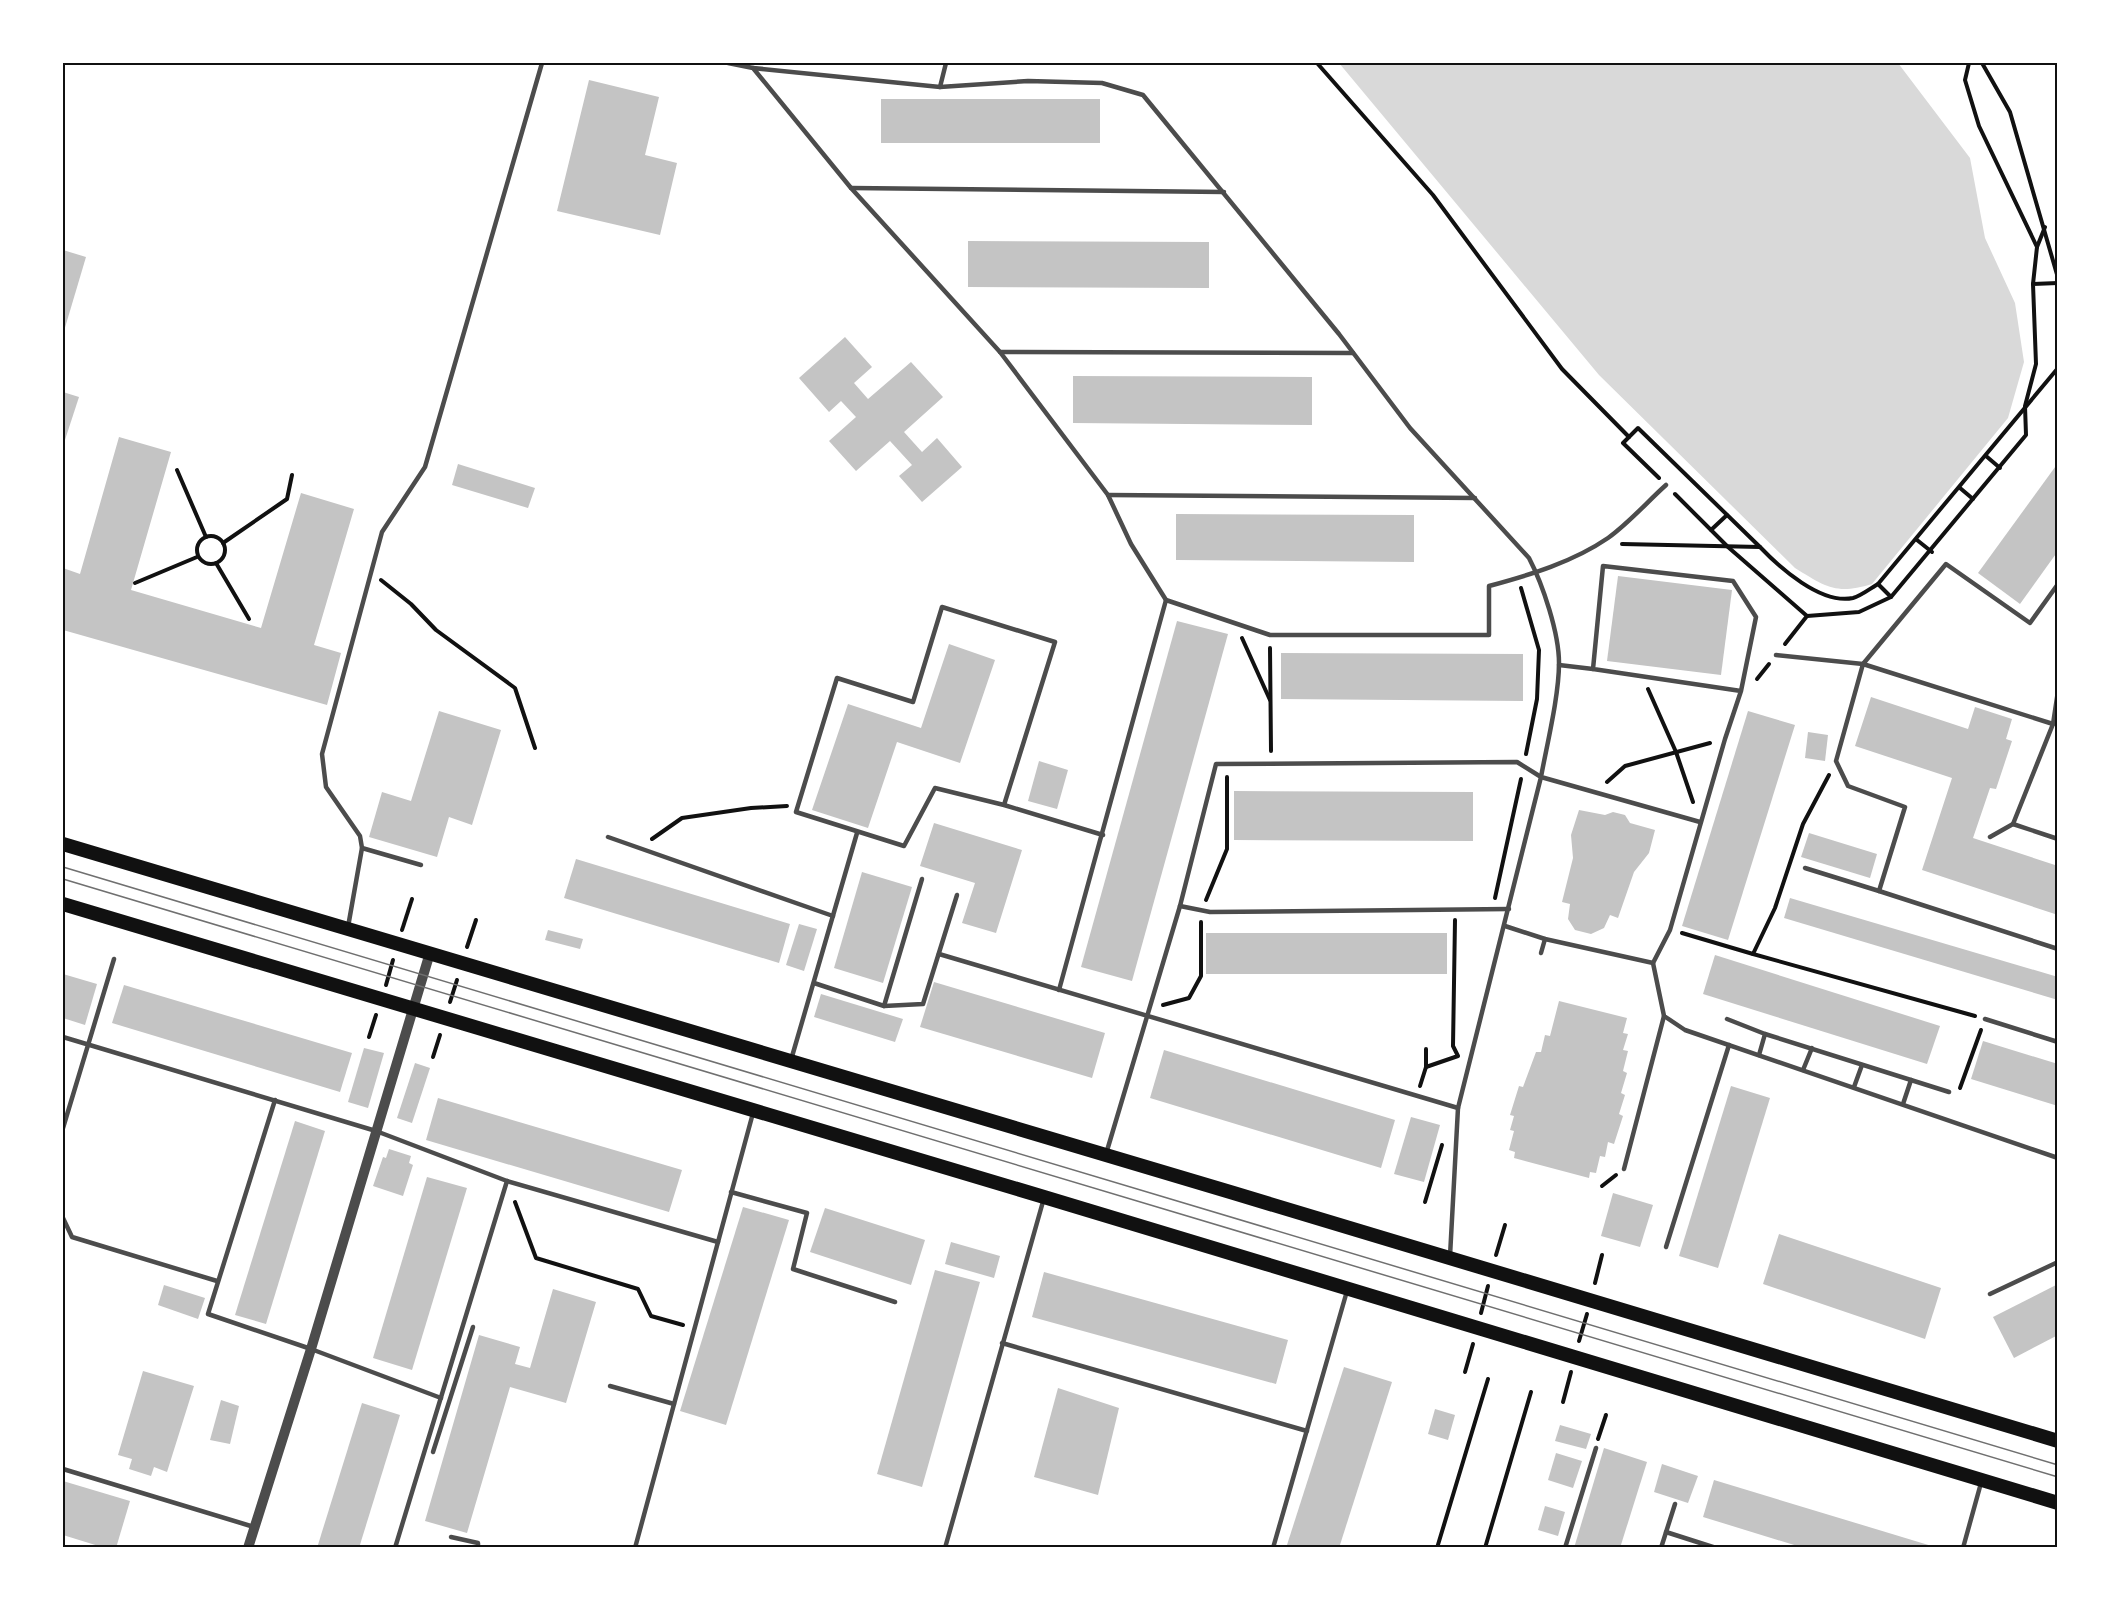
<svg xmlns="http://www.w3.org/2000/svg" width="2121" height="1611" font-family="Rubik,sans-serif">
	<rect width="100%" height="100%" fill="#fff"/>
	<!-- water -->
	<path fill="#d9d9d9" d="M1339,63h559l72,95 15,80 30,65 9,59 -16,56 -136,166c-36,11 -46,3 -77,-16l-196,-193z"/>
	<!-- building -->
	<g fill="#c4c4c4">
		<polygon points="589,80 659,97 645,155 677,163 660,235 557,211"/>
		<rect x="881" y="99" width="219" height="44"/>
		<polygon points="968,241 1209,242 1209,288 968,287"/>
		<polygon points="63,250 86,257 64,331 63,331"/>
		<polygon points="845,337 872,367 854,383 868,399 911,362 943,397 904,432 922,452 937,438 962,467 922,502 899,476 912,465 890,441 856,471 829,441 856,417 841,401 829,412 799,378"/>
		<polygon points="1073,376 1312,377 1312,425 1073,423"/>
		<polygon points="63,392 79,397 63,446"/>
		<polygon points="119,437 171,452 131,590 261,628 301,493 354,509 314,645 341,653 327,705 63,630 63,568 80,574"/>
		<polygon points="2058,463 2058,551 2020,604 1978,573"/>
		<polygon points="458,464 535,488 528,508 452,485"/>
		<polygon points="1176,514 1414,515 1414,562 1176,560"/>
		<polygon points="1618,576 1732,590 1721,675 1607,661"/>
		<polygon points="1177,621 1228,634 1132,981 1081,967"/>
		<polygon points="949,644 995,660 960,763 897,742 868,828 812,810 848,704 921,728"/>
		<polygon points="1281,653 1523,654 1523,701 1281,699"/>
		<polygon points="1871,697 1968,729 1975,707 2012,719 2006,739 2012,741 1996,789 1990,788 1973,838 2058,866 2058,915 1922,870 1952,778 1855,746"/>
		<polygon points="439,711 501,730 472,825 449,817 437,857 369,837 382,792 411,801"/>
		<polygon points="1748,711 1795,725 1728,940 1682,926"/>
		<polygon points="1808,732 1828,735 1825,761 1805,758"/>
		<polygon points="1039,761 1068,770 1057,809 1028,801"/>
		<polygon points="1234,791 1473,792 1473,841 1234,840"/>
		<polygon points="1579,810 1605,815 1613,812 1625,815 1630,823 1655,830 1649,853 1634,872 1618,918 1610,915 1604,928 1591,934 1575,930 1568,919 1570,904 1562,902 1573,858 1571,835"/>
		<polygon points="934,823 1022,850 996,933 962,923 975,883 920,866"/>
		<polygon points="1809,833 1877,854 1870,878 1801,857"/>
		<polygon points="576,859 790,924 779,963 564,898"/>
		<polygon points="862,872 912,887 883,983 834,968"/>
		<polygon points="1790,898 2058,977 2058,1000 1784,918"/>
		<polygon points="799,924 817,929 804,971 786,965"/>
		<polygon points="548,930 583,939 580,949 545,940"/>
		<rect x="1206" y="933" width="241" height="41"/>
		<polygon points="1715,955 1940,1026 1927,1064 1703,994"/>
		<polygon points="63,974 97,984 85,1025 63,1018"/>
		<polygon points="934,982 1105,1033 1092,1078 920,1027"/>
		<polygon points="124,985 352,1053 340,1092 112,1023"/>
		<polygon points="821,994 903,1019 895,1042 814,1017"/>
		<polygon points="1559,1001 1627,1018 1623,1033 1628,1034 1623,1050 1628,1051 1623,1071 1627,1073 1621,1093 1625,1095 1619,1114 1623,1116 1614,1144 1608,1142 1605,1157 1600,1156 1596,1173 1590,1172 1589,1178 1514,1158 1515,1152 1509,1150 1514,1131 1510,1130 1514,1116 1510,1115 1519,1086 1523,1087 1536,1052 1541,1052 1545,1035 1550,1036"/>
		<polygon points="1983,1041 2058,1064 2058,1106 1971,1079"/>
		<polygon points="364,1048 384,1053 368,1108 348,1102"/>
		<polygon points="1164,1050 1395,1120 1381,1168 1150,1098"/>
		<polygon points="415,1063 430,1068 412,1123 397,1118"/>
		<polygon points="1731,1086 1770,1098 1718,1268 1679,1256"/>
		<polygon points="438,1098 682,1170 669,1212 426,1140"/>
		<polygon points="1411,1117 1440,1125 1424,1182 1394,1174"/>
		<polygon points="295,1121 325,1131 266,1324 235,1315"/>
		<polygon points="389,1149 411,1156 409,1163 413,1165 403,1196 373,1186 383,1157 386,1158"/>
		<polygon points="427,1177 467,1188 412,1370 373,1358"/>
		<polygon points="1613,1193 1653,1205 1640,1247 1601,1236"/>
		<polygon points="743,1207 789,1220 726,1425 680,1411"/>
		<polygon points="825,1208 925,1240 911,1285 810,1252"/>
		<polygon points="1779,1234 1941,1288 1925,1339 1763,1284"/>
		<polygon points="951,1242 1000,1256 994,1278 945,1264"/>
		<polygon points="935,1270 980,1282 922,1487 877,1474"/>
		<polygon points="1044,1272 1288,1340 1276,1384 1032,1317"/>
		<polygon points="2058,1284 2058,1335 2014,1358 1993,1317"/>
		<polygon points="164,1285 205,1298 198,1319 158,1305"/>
		<polygon points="553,1289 596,1302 566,1403 510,1387 467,1533 425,1521 479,1335 520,1347 515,1364 530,1368"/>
		<polygon points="1344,1367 1392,1382 1339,1548 1286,1548"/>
		<polygon points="143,1371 194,1386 167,1472 154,1467 151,1476 129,1469 132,1459 118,1455"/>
		<polygon points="1058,1388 1119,1408 1098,1495 1034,1477"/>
		<polygon points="221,1400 239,1406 230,1444 210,1440"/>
		<polygon points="362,1403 400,1415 359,1548 317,1548"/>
		<polygon points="1435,1409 1455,1415 1448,1440 1428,1434"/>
		<polygon points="1560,1425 1591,1434 1586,1449 1555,1441"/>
		<polygon points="1604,1448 1647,1462 1620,1548 1574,1548"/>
		<polygon points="1556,1453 1582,1461 1573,1488 1548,1480"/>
		<polygon points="1662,1464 1698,1476 1688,1503 1654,1492"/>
		<polygon points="1714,1480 1935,1547 1935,1548 1804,1548 1703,1517"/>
		<polygon points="63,1481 130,1501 116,1548 105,1548 63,1535"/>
		<polygon points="1545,1506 1565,1512 1558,1536 1538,1530"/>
	</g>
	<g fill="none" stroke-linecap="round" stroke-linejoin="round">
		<!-- path -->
		<g stroke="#111" stroke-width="4">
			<polyline points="1317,63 1433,195 1562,369 1629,437"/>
			<polyline points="1969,63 1965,80 1979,126 2037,247"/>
			<polyline points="1982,63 2010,112 2058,278"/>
			<polyline points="2033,284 2037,247 2045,227"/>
			<polyline points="1986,456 2000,468"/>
			<polyline points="177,470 206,537"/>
			<polyline points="1960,488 1973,499"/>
			<polyline points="1675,494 1728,547 1807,616 1859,612 1891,597 2026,435 2025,406 2036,364 2033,284 2058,283"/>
			<polyline points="1711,530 1727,515"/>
			<circle cx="211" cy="550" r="14"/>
			<polyline points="1917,540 1932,552"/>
			<polyline points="223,543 287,499 292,475"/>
			<polyline points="1622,544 1760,547 1638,428 1623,443 1659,478"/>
			<path d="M1760,547c19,20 61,58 93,51 8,-2 18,-10 25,-14l180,-216"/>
			<polyline points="216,563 249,619"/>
			<polyline points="381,580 411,604 436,630 515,688 535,748"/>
			<polyline points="135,583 197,557"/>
			<polyline points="1878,584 1891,597"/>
			<polyline points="1521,588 1539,650 1537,699 1526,754"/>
			<polyline points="1242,638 1270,700"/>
			<polyline points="1785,644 1807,616"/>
			<polyline points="1270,648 1271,751"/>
			<polyline points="1757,679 1769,664"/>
			<polyline points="1648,689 1676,752 1693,802"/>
			<polyline points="1607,782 1625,766 1710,743"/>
			<polyline points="652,839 682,818 751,808 787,806"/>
			<polyline points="1495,898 1521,779"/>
			<polyline points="1206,900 1227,849 1227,777"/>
			<polyline points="402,930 412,899"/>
			<polyline points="1682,933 1753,954 1775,908 1803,824 1829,775"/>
			<polyline points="467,947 476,920"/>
			<polyline points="1753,954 1975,1016"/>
			<polyline points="386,985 393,960"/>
			<polyline points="450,1002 457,980"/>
			<polyline points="1163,1005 1189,998 1201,976 1201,922"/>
			<polyline points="369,1037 376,1015"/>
			<polyline points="433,1057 440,1035"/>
			<polyline points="1426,1067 1458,1056 1453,1046 1455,920"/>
			<polyline points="1420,1086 1426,1067 1426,1049"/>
			<polyline points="1960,1088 1981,1030"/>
			<polyline points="1602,1186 1616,1175"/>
			<polyline points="515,1202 536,1258 638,1289 651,1316 683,1325"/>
			<polyline points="1425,1202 1442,1145"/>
			<polyline points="1496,1255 1505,1225"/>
			<polyline points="1595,1283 1602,1255"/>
			<polyline points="1481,1313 1488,1286"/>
			<polyline points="1579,1341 1587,1314"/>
			<polyline points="1465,1372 1473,1344"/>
			<polyline points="1563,1402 1571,1372"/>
			<polyline points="1598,1439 1606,1415"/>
			<polyline points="1437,1548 1488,1379"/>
			<polyline points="1485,1548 1531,1392"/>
		</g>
		<!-- service -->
		<g stroke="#4c4c4c" stroke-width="4.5">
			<polyline points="728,63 753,68 851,188 1000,352 1108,495 1131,544 1166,600"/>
			<path d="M753,68l187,19 88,-6 74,2 41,12 196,239 71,94 119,130c14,27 30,75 30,105 0,33 -12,81 -18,114l159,45"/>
			<polyline points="940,87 946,63"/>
			<polyline points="851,188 1224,192"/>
			<polyline points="1000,352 1353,353"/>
			<polyline points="1108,495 1475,498"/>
			<polyline points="1776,655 1863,664 1946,564 2030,623 2058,584"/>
			<polyline points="1559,665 1593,669"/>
			<polyline points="2053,724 1863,664 1836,761 1848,786 1905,807 1879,891 2058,949"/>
			<polyline points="1004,805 935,788 904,846 796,812 837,678 913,702 942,607 1055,642 1004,805 1103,835"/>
			<polyline points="2013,824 2053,724 2058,691"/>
			<polyline points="608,837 833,916"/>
			<polyline points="1990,837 2013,824 2058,839"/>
			<polyline points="362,848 421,865"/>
			<polyline points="1805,868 1879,891"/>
			<polyline points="1180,906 1210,912 1509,909"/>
			<polyline points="1505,926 1545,939 1653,963 1664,1016 1685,1030 2058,1158"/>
			<polyline points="348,927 362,848 360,836 326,787 322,754 382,532 425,467 542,63"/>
			<polyline points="1541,953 1545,939"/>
			<polyline points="939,954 1458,1108"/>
			<polyline points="1653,963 1670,930 1725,739 1741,691 1756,617 1733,581 1603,566 1593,669 1741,691"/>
			<polyline points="814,983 884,1006 923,1004 957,895"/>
			<path d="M1059,990l107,-390 104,35h219v-49c41,-11 84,-24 119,-48 21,-15 39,-36 58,-53"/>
			<polyline points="884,1006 922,879"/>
			<polyline points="1727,1019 1765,1034 1949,1092"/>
			<polyline points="1985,1019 2058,1042"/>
			<polyline points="63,1037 376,1131 507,1181 718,1242"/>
			<polyline points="1759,1055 1765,1034"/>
			<polyline points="791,1060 857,833"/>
			<polyline points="1803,1070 1812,1048"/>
			<polyline points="1854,1087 1862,1065"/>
			<polyline points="275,1100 208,1314 311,1349 441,1398"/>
			<polyline points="1903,1104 1911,1080"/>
			<polyline points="63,1128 114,959"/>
			<polyline points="1106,1154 1180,906 1216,764 1517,762 1541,777 1458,1108 1450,1256"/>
			<polyline points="1624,1169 1664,1016"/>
			<polyline points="731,1192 807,1213 793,1269 895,1302"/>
			<polyline points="63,1218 72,1237 217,1281"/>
			<polyline points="1666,1247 1729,1045"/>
			<polyline points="1990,1294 2058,1262"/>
			<polyline points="1002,1343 1307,1431"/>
			<polyline points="610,1386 674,1404"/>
			<polyline points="433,1452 473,1327"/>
			<polyline points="63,1469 254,1527"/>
			<polyline points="1666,1532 1716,1548"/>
			<polyline points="451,1537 478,1543 478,1548"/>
			<polyline points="395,1548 507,1181"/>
			<polyline points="635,1548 753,1113"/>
			<polyline points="945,1548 1044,1198"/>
			<polyline points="1273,1548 1347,1291"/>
			<polyline points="1565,1548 1596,1448"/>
			<polyline points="1661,1548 1675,1504"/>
			<polyline points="1963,1548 1981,1483"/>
		</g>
		<!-- tertiary -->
		<polyline stroke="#4c4c4c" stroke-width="10" points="248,1548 311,1349 429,956"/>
		<!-- primary -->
		<g stroke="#111" stroke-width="14">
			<path d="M63,844c665,201 1331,394 1995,597"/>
			<polyline points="63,904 1044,1197 2058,1503"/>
		</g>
		<!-- tram -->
		<g stroke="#707070" stroke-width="1.5">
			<polyline points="63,867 2058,1465"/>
			<polyline points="63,879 2058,1477"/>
		</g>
	</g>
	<!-- border -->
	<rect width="2121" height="1611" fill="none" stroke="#ffffff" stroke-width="129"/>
	<rect x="64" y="64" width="1992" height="1482" fill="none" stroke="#111" stroke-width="2"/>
</svg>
